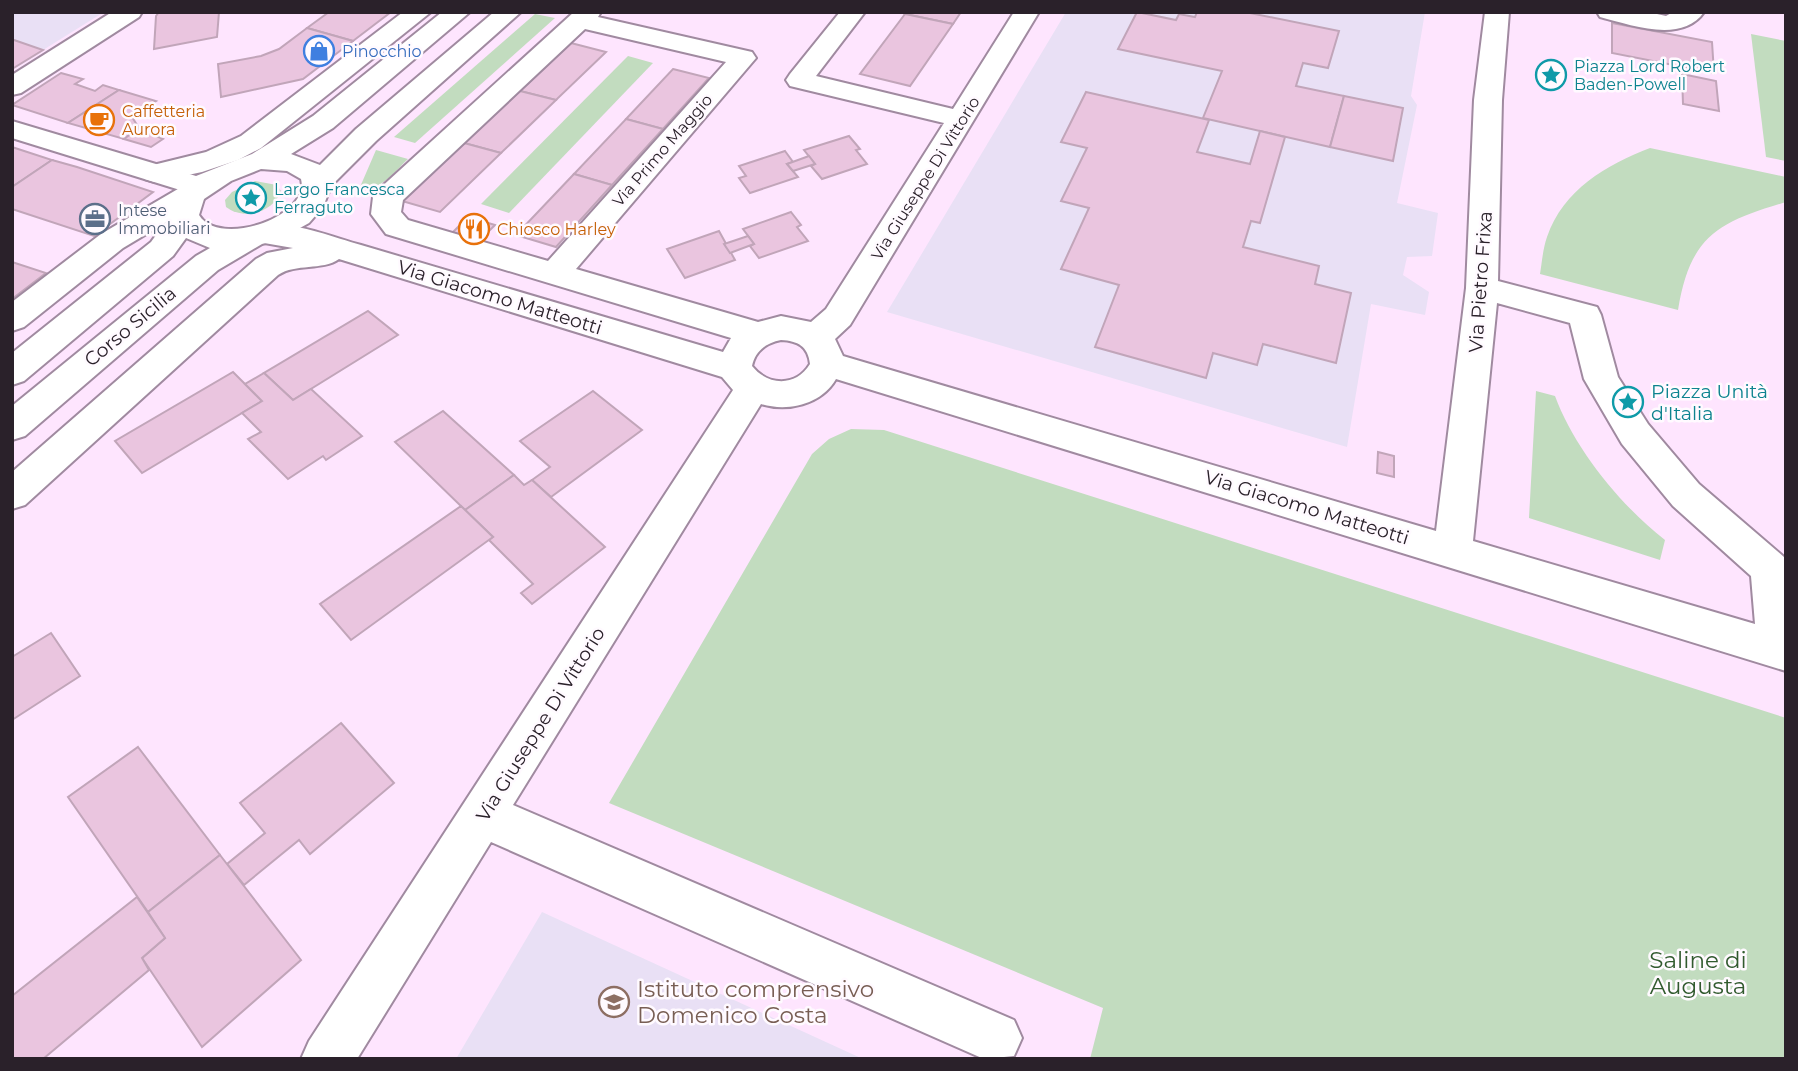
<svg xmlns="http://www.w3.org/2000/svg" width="1798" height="1071" font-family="Montserrat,sans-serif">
	<rect width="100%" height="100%" fill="#fee5fe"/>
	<!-- education -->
	<g fill="#e9e0f5">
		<polygon points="12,12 104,12 43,50 12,39"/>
		<polygon points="1066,12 1425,12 1411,96 1417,105 1397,203 1438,213 1432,256 1407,257 1403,275 1429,292 1425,315 1371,304 1347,447 887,312"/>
		<polygon points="542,912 614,945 863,1059 456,1059"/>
	</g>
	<!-- green -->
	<g fill="#c2dcbf">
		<polygon points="535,14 555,18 415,143 394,137"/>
		<polygon points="1751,34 1786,41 1786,161 1766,157"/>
		<polygon points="628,56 653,63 509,213 481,204"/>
		<path d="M1650,148l136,29v25c-68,20 -96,34 -108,108l-138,-36c2,-12 3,-26 7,-37 16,-47 59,-72 103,-89z"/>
		<path d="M376,150l32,9c-14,13 -27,33 -48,28z"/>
		<path d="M255,181l22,4 4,6c-7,21 -37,30 -55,16l-1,-7 7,-8z"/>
		<path d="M1536,391l19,5c19,52 66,110 110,144l-5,20 -131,-42z"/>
		<polygon points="851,429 884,430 1786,718 1786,1059 1090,1059 1103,1008 609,803 812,454 829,439"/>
	</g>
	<!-- building -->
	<g fill="#eac5df" stroke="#c1a5b9" stroke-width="2">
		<polygon points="159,12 219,12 217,37 154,49 156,16"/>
		<polygon points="329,12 391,12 353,41 307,28"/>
		<polygon points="907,12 961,12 953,24 905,14"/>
		<polygon points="1137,12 1176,20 1179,14 1195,17 1197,12 1245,12 1339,31 1328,68 1303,63 1296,86 1344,96 1330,147 1203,118 1222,71 1118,49"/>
		<polygon points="905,14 953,24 910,86 860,74"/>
		<polygon points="1612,23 1712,42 1714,73 1612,53"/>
		<polygon points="307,28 353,41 303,79 221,97 218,64 261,56 279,49"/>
		<polygon points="14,40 43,50 12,69 12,41"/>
		<polygon points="571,43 606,52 556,100 520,91"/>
		<polygon points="673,69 709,78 663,129 626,119"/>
		<polygon points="61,73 83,79 75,84 95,91 103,85 119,90 68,123 12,105"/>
		<polygon points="1682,74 1716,81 1719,111 1683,104"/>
		<polygon points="119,90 156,101 132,117 139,128 124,139 68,123"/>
		<polygon points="520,91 556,100 501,153 464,143"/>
		<polygon points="1086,92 1209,120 1197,152 1250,164 1260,131 1285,137 1260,223 1251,221 1243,247 1319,266 1315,284 1351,293 1336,363 1263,344 1257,365 1213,353 1206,378 1095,347 1119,285 1061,269 1089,208 1061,201 1087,148 1061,142"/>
		<polygon points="1344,96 1403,108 1393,161 1330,147"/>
		<polygon points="626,119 663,129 612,185 574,174"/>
		<polygon points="139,128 163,139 151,147 124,139"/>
		<polygon points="849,136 860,149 856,150 867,164 822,179 811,166 815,164 804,150"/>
		<polygon points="464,143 501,153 440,212 402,201"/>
		<polygon points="12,147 15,148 52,160 12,187"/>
		<polygon points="785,151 793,162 787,164 798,177 750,193 739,178 746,176 739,166"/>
		<polygon points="809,156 815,164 793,171 787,164"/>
		<polygon points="52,160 77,167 153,192 94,236 12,209 12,187"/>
		<polygon points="574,174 612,185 556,247 516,235"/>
		<polygon points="791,212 801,225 797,227 808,241 759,258 750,246 754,244 743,229"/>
		<polygon points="468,217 495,225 479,241 452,233"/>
		<polygon points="719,231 735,260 685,278 667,249"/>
		<polygon points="748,236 754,244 730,253 724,244"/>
		<polygon points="12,262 46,273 12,299"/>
		<polygon points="368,311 398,335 293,400 264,373"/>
		<polygon points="233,372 262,401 142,473 115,441"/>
		<polygon points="264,373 293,400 311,389 362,436 326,460 323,456 288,479 248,439 261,432 242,413 262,401 245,384"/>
		<polygon points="593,391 642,430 551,497 532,480 550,467 520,441"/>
		<polygon points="443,411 514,475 465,510 395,442"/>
		<polygon points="1378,452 1394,456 1394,477 1377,473"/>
		<polygon points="514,475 524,485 532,480 605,547 532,604 521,593 533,584 489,540 493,537 465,510"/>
		<polygon points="461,506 493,537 351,640 320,604"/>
		<polygon points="51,633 80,676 12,720 12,657"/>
		<polygon points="341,723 394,783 310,854 299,840 244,885 227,864 265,833 240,803"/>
		<polygon points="138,747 220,855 148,912 68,797"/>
		<polygon points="220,855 301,960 202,1047 142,958 165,938 148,912"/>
		<polygon points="137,897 165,938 142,958 149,970 43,1059 12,1059 12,996"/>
	</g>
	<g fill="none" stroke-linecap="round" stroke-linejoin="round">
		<!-- street casing -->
		<g stroke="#a08aa0" stroke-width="4">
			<g id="street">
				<polygon points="112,12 142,12 139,17 21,93 12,95 12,75"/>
				<polygon points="403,12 431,12 261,148 238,160 202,172 155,182 145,179 141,173 145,167 206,152 241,136"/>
				<path d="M574,12h27l-3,5 154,35 4,6 -180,211 182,53 23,-6 30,6 15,-13 118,-186 -154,-37 -4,-6 4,-6 50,-62h25l-49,64 137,33 61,-97h25l-189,313 -15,14 8,17 593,175 30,-243 8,-188 11,-88h24l-7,88 -4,181 99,26 4,8 17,62 30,47 51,60 85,73 2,114 -950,-292c-15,26 -49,33 -75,25l-248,401 501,215 8,18 -8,18 -30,3 -493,-217 -134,217h-56l8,-18 424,-651 -11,-13 -383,-118c-17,12 -43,4 -61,16l-253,230 -13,4v-37l244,-213 11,-6 26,-5 -40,-7 -4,-7 4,-7c34,-9 75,9 108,18l362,107 8,-14 -345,-104 -15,-20 2,-17 5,-7zM585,29l141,33 -178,199 -140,-41 -7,-8 2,-12zM1497,303l73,20 14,56 38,65 51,62 78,70 4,48 -282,-83zM781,340c17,1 27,6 29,24 -14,23 -42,22 -58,2 3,-15 14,-23 29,-26z"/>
				<path d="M1597,12h51l18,4 7,-4h31c-22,32 -73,13 -104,5z"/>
				<polygon points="193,184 203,186 208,193 203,200 123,248 24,327 12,331 12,302 101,234 183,186"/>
			</g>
		</g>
		<!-- secondary casing -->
		<g stroke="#a08aa0" stroke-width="4">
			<path id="secondary" d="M442,12h28l-137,116 -42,26 29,11 36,-36 138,-117h27l-145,129 -45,45 -8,21 -14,16 -29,16 -18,5 -44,26 -193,166 -13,4v-34l184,-150 14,-8 -24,-10 -13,18 -149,125 -12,4v-32l139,-111 19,-26 1,-13 9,-13 -168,-52v-17l184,55 56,-22 61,-38zM261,169l26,2 14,8c10,38 -82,69 -102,36l5,-16 27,-18z"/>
		</g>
		<!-- street -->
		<use href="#street" fill="#fff" fill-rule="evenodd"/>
		<!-- secondary -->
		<use href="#secondary" fill="#fff" fill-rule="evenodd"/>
	</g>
	<!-- icons -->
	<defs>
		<g id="shop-ring" transform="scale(1.575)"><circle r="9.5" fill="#fffaff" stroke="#3f7fe0" stroke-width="1.5"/><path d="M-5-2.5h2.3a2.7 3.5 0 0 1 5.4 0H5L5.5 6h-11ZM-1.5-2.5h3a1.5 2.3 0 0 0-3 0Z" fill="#3f7fe0"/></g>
		<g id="sight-ring" transform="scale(1.575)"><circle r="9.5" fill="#fffaff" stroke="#0f9aa8" stroke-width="1.5"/><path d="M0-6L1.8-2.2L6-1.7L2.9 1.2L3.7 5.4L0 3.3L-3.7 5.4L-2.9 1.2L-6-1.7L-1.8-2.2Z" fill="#0f9aa8"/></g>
		<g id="cafe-ring" transform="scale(1.575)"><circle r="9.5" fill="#fffaff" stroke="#e8710a" stroke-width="1.5"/><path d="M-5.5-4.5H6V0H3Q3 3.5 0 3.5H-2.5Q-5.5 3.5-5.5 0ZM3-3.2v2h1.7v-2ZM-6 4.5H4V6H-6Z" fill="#e8710a"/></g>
		<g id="office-ring" transform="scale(1.575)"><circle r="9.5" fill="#fffaff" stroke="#5c6f8a" stroke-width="1.5"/><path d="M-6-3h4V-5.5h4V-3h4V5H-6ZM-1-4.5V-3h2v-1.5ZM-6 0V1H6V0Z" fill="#5c6f8a"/></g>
		<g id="restaurant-ring" transform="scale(1.575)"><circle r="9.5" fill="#fffaff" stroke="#e8710a" stroke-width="1.5"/><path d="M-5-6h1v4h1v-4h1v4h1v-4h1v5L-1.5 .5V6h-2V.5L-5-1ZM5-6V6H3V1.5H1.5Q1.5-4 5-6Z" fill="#e8710a"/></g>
		<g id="school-ring" transform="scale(1.575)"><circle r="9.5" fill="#fffaff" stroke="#8d6e63" stroke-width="1.5"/><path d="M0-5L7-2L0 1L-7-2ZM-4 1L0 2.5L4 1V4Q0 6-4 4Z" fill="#8d6e63"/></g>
	</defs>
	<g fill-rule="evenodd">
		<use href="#shop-ring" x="319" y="51"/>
		<use href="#sight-ring" x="1551" y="75"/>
		<use href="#cafe-ring" x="99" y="120"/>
		<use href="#sight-ring" x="251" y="198"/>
		<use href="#office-ring" x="95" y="219"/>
		<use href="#restaurant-ring" x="474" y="229"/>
		<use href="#sight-ring" x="1628" y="402"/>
		<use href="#school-ring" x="614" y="1002"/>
	</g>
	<g text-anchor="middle" stroke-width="5" stroke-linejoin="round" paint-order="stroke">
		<!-- far-shop labels -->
		<g font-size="16" fill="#366cbe" stroke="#fffaff" text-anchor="start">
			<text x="342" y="57">Pinocchio</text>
		</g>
		<!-- far-culture labels -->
		<g font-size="16" fill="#0d838f" stroke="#fffaff" text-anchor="start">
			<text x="1574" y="72">Piazza Lord Robert<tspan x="1574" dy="18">Baden-Powell</tspan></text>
			<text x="274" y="195">Largo Francesca<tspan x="274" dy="18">Ferraguto</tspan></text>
		</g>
		<!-- far-food labels -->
		<g font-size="16" fill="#c56008" stroke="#fffaff" text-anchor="start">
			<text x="122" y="117">Caffetteria<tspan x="122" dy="18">Aurora</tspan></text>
			<text x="497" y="235">Chiosco Harley</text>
		</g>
		<!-- far-street labels -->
		<g font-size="16" fill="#2a212a" stroke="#fffaff">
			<text transform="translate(662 150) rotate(-49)" y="6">Via Primo Maggio</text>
			<text transform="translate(925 178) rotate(-58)" y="6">Via Giuseppe Di Vittorio</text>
		</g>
		<!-- far-service labels -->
		<g font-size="16" fill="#4e5e75" stroke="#fffaff" text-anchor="start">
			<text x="118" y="216">Intese<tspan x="118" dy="18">Immobiliari</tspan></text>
		</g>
		<!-- street labels -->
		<g font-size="19" fill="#2a212a" stroke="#fffaff">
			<text transform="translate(1480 282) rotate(-86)" y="7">Via Pietro Frixa</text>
			<text transform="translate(500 297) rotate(17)" y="7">Via Giacomo Matteotti</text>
			<text transform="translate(130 326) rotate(-40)" y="7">Corso Sicilia</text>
			<text transform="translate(1307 507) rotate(17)" y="7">Via Giacomo Matteotti</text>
			<text transform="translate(540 724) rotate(-58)" y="7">Via Giuseppe Di Vittorio</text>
		</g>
		<!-- culture labels -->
		<g font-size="19" fill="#0d838f" stroke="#fffaff" text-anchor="start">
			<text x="1651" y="398">Piazza Unità<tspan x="1651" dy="22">d'Italia</tspan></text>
		</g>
		<!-- near-park labels -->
		<g font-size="23" fill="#315a2e" stroke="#fffaff">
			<text x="1698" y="968">Saline di<tspan x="1698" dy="26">Augusta</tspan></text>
		</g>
		<!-- near-education labels -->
		<g font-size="23" fill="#785e54" stroke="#fffaff" text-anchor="start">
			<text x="637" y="997">Istituto comprensivo<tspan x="637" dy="26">Domenico Costa</tspan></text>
		</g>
	</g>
	<!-- border -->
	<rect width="1798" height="1071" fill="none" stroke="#2a212a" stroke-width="28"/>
</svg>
